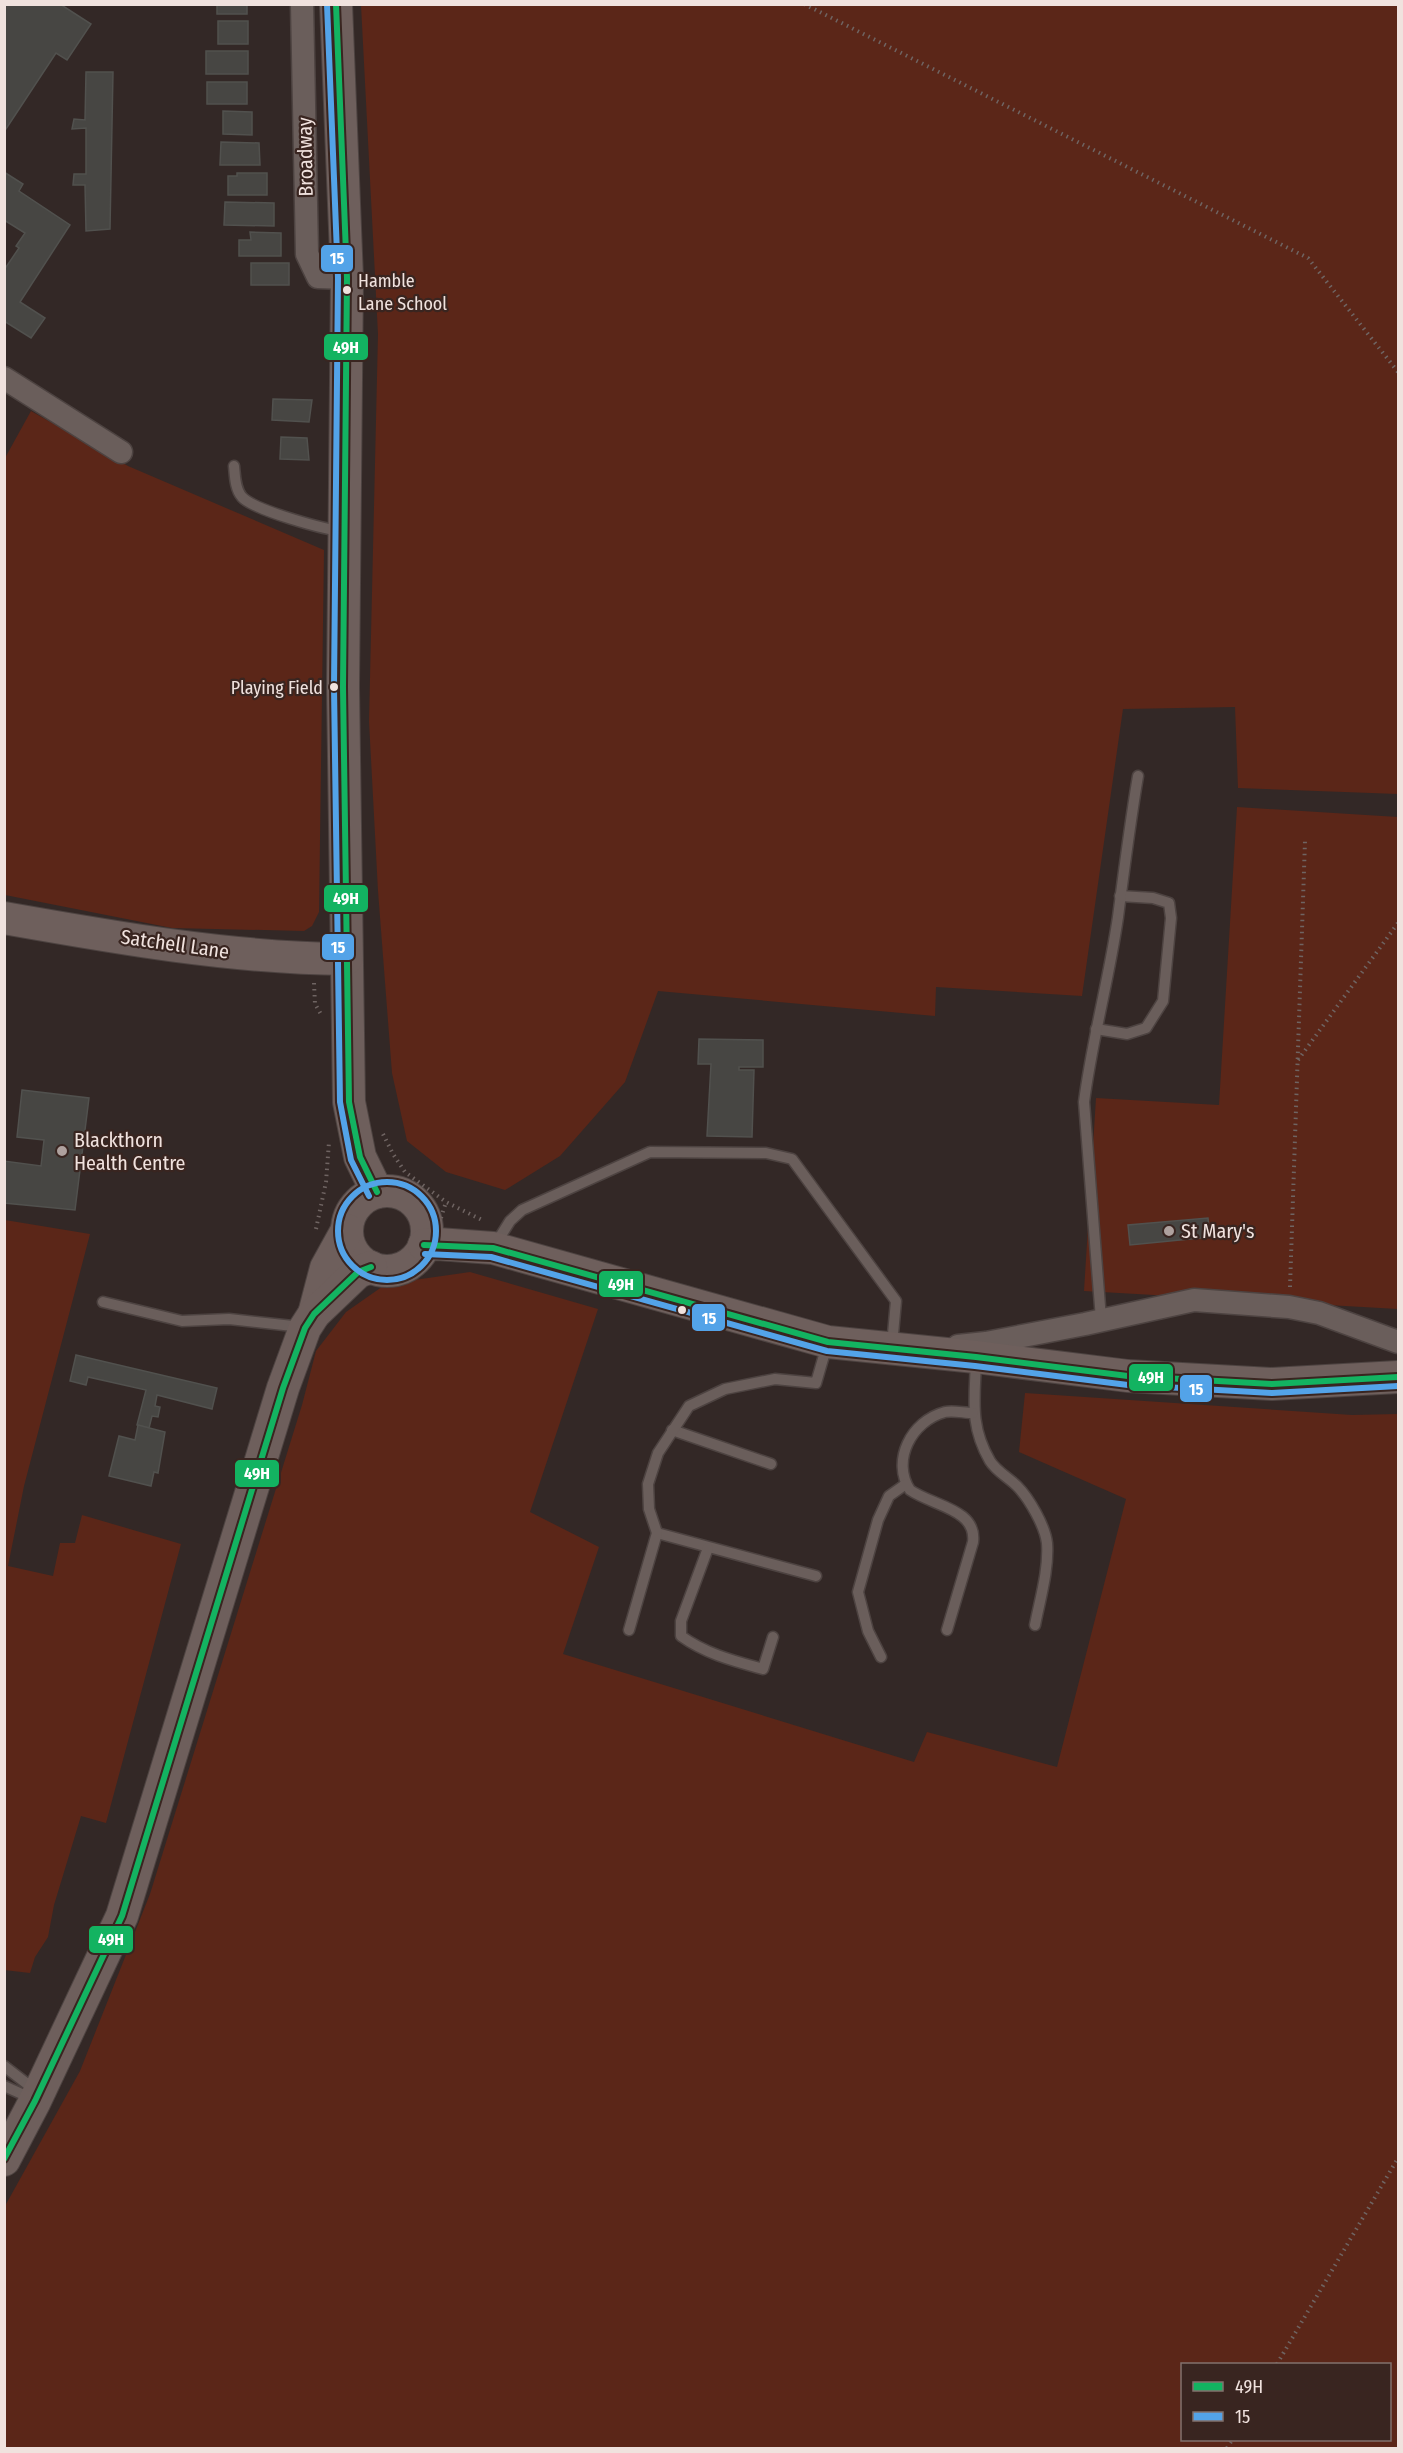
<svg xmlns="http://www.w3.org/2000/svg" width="1403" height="2453" font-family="'Fira Sans Condensed',sans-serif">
	<rect width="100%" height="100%" fill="#332826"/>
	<!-- green -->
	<g fill="#5b2618" fill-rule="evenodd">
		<polygon points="361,5 1398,5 1398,794 1238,788 1235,707 1123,709 1082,996 936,987 935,1016 658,991 625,1082 560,1156 505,1190 446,1172 407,1141 392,1073 378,891 369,721 378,334"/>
		<polygon points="31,411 128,466 324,550 319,912 312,926 304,931 172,928 5,895 5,458"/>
		<polygon points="1237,807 1398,817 1398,1309 1084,1291 1096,1098 1219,1105"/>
		<polygon points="5,1220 90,1234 24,1486 8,1566 53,1576 60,1543 75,1543 82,1515 181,1544 106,1823 81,1816 54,1905 48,1937 35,1957 30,1973 4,1970"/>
		<path d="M470,1272l128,37 -68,203 69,35 -36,107 351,108 13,-30 130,35 69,-268 -107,-47 6,-59 327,22 46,-1v1034h-1393v-242l75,-135 70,-177 152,-489 14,-54 30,-39 40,-28zM1182,2364h208v76h-208z"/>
	</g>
	<!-- building -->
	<g fill="#474643" stroke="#51514e" stroke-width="1.5">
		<polygon points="4,4 60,4 91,24 67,60 56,53 4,132"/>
		<rect x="217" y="4" width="30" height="10"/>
		<rect x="218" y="21" width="30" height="23"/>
		<rect x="206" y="51" width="42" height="23"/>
		<polygon points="86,72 113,72 110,229 86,231 85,185 73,185 74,174 86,174 86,128 72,129 74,119 85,120"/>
		<rect x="207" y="82" width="40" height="22"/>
		<polygon points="223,111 252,112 252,135 223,134"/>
		<polygon points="221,142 259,143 260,165 220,165"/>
		<polygon points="4,172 23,184 19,191 70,225 20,302 45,318 31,338 4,321 4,270 19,248 16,246 25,233 4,220"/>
		<polygon points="237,173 267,173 267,195 228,195 228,176 237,176"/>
		<polygon points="225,202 274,203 274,226 224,225"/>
		<polygon points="250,232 281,233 281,256 239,256 239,240 251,240"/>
		<rect x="251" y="263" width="38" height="22"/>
		<polygon points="273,399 312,400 309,422 272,420"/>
		<polygon points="281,437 307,438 309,460 280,459"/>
		<polygon points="699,1039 763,1040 763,1067 739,1067 739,1070 754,1070 752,1137 707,1136 711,1064 698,1064"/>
		<polygon points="22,1090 89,1098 75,1210 4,1203 4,1161 41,1166 44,1140 17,1137"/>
		<polygon points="1208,1218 1210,1237 1130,1245 1128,1225"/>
		<polygon points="76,1355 217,1388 212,1409 157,1395 155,1406 160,1407 158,1417 152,1416 149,1428 137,1425 146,1390 88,1377 86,1385 70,1381"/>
		<polygon points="138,1425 165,1432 158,1473 154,1472 151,1486 109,1476 119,1436 135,1440"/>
	</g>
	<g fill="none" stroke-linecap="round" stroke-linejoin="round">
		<!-- lane casing -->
		<g stroke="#4d4341" stroke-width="13">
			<g id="lane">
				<path d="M234,466c1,10 1,23 8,31 12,13 83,33 101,34"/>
				<polyline points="1096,1029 1127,1034 1146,1028 1163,1001 1171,918 1169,903 1153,898 1120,896"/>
				<polyline points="495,1245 510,1221 522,1210 650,1152 766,1153 792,1159 896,1301 892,1345"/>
				<polyline points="103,1302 182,1321 229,1319 302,1327"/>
				<path d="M1101,1319l-17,-217c8,-62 25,-123 34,-185 6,-47 12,-94 20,-141"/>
				<path d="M976,1359c-1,39 -7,66 14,102 6,10 19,17 27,25 12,12 28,40 30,57 2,27 -7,56 -12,82"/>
				<polyline points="672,1430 771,1464"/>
				<polyline points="657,1533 816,1576"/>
				<path d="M708,1548l-27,73v15c25,18 53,25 82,33l10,-32"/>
				<polyline points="629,1630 657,1533 649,1509 648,1484 658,1453 689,1406 725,1389 775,1379 816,1383 827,1345"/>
				<path d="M947,1630l26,-88c4,-33 -40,-36 -63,-52 -19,-29 1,-69 35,-78 8,-2 19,1 28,1"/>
				<polyline points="881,1657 868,1631 858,1592 878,1520 889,1496 906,1484"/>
				<polyline points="4,2066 26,2083 37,2089"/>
				<polyline points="4,2086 33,2099"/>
			</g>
		</g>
		<!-- street casing -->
		<g stroke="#4d4341" stroke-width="25">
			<g id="street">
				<polyline points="302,4 307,254 318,277 347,278"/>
				<polyline points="4,378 121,452"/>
				<polyline points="958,1346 986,1343 1085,1324 1194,1300 1289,1307 1319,1313 1398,1342"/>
			</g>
		</g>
		<!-- secondary casing -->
		<g stroke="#4d4341" stroke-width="34">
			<g id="secondary">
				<polyline points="336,4 347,278 343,687 349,1102 360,1157 377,1192"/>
				<path d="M4,918c113,20 227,40 342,41"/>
				<circle cx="387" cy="1231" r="40"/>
				<polyline points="424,1245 438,1244 493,1248 828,1342 976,1357 1128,1376 1272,1384 1398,1377"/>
				<polyline points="314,1314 326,1268 347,1230"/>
				<polyline points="4,2160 35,2101 122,1916 283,1388 305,1328 314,1314 358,1272 371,1267"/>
			</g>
		</g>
		<!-- path -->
		<g stroke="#6f6462" stroke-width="4" stroke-dasharray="1.5 4.5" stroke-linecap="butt">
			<polyline points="804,4 1308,258 1398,372"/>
			<polyline points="314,983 315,1004 322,1016"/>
			<polyline points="1298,1060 1398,923"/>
			<polyline points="383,1134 393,1154 405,1172 446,1202"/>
			<polyline points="441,1218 446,1202 482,1220"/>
			<polyline points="316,1229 326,1182 329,1142"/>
			<polyline points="395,1276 413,1269"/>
			<polyline points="1290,1287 1305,841"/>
			<polyline points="1277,2364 1398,2158"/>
			<polyline points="1227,2448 1232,2440"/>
		</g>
		<!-- lane -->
		<use href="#lane" stroke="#6a5e5b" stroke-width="10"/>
		<!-- street -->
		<use href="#street" stroke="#6a5e5b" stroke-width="22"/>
		<!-- secondary -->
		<use href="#secondary" stroke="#6e5f5c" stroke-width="32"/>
		<!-- bus-1 casing -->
		<g stroke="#392520" stroke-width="10">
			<g id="bus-1">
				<polyline points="336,4 347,278 343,687 349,1102 360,1157 377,1192"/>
				<polyline points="424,1245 493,1248 828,1342 976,1357 1128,1376 1272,1384 1398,1377"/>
				<polyline points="4,2159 35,2101 122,1916 283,1388 305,1328 314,1314 358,1272 371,1267"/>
			</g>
		</g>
		<!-- bus-2 casing -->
		<g stroke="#392520" stroke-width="10">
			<g id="bus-2">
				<polyline points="327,4 338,278 334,687 340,1102 351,1160 369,1196"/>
				<circle cx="387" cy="1231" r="49"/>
				<polyline points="425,1254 491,1257 827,1351 975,1366 1128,1385 1272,1393 1398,1386"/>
			</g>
		</g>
		<!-- bus-1 -->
		<use href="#bus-1" stroke="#13b361" stroke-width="6"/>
		<!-- bus-2 -->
		<use href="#bus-2" stroke="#53a3e8" stroke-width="6"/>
	</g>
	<!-- markers -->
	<g fill="#f0e2de" stroke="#392520" stroke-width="2">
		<circle cx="347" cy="290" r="5"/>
		<circle cx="334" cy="687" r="5"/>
		<circle cx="682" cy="1310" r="5"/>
	</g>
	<g fill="#aea19e" stroke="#392520" stroke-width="2">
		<circle cx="62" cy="1151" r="6"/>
		<circle cx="1169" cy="1231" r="6"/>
	</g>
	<g text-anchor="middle" stroke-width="4.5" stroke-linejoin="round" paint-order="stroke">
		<!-- bus labels -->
		<g font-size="18" fill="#f0e2de" stroke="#392520" text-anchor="start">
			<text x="358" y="287">Hamble<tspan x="358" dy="23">Lane School</tspan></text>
			<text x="323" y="694" text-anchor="end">Playing Field</text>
		</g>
		<!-- street labels -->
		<g font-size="20" fill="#f0e2de" stroke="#392520">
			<text transform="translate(305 157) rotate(-91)" y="7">Broadway</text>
			<text transform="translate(175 944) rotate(8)" y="7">Satchell Lane</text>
		</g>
		<!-- poi labels -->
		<g font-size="20" fill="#f0e2de" stroke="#392520" text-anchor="start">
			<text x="74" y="1147">Blackthorn<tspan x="74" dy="23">Health Centre</tspan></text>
			<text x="1181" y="1238">St Mary's</text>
		</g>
	</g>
	<g stroke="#392520" stroke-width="2">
		<rect x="320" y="244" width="34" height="29" rx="6" fill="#53a3e8"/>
		<rect x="323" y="333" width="46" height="28" rx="6" fill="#13b361"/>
		<rect x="323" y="884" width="46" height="29" rx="6" fill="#13b361"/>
		<rect x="321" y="933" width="34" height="28" rx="6" fill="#53a3e8"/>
		<rect x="598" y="1270" width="46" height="28" rx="6" fill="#13b361"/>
		<rect x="691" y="1303" width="35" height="29" rx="6" fill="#53a3e8"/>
		<rect x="1128" y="1363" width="46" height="29" rx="6" fill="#13b361"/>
		<rect x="1179" y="1374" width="34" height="29" rx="6" fill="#53a3e8"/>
		<rect x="234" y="1459" width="46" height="29" rx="6" fill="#13b361"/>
		<rect x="88" y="1925" width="46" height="29" rx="6" fill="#13b361"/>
	</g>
	<g font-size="16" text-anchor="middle" font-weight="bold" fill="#fff">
		<text x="337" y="264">15</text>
		<text x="346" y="353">49H</text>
		<text x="346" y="904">49H</text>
		<text x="338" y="953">15</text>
		<text x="621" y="1290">49H</text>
		<text x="709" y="1324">15</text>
		<text x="1151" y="1383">49H</text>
		<text x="1196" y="1395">15</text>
		<text x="257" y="1479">49H</text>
		<text x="111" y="1945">49H</text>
	</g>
	<!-- border -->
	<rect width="1403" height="2453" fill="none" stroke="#f0e2de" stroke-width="12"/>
	<!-- legend -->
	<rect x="1181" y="2363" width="210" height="78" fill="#392520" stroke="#82716c" stroke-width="1.5"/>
	<rect x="1193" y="2382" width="30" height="9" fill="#13b361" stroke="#82716c" stroke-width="1.5"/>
	<text x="1235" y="2393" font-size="18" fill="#f0e2de">49H</text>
	<rect x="1193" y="2412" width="30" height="9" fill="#53a3e8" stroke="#82716c" stroke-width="1.5"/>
	<text x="1235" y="2423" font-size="18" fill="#f0e2de">15</text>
</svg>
